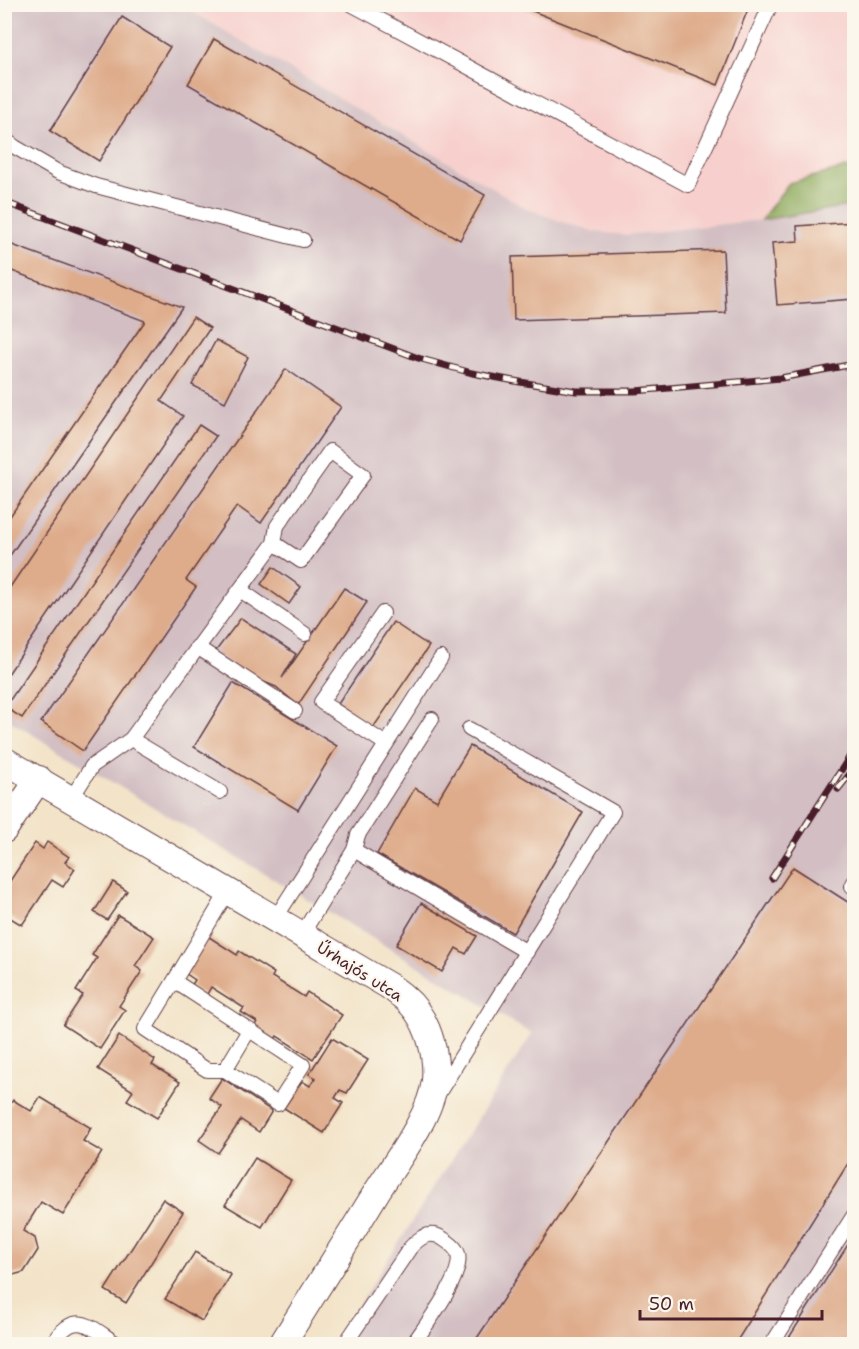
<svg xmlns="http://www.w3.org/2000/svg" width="859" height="1349" font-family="'Shantell Sans',sans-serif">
	<rect width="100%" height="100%" fill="#fbf7ec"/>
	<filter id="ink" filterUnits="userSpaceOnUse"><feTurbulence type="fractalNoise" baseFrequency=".0167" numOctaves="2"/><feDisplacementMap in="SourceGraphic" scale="12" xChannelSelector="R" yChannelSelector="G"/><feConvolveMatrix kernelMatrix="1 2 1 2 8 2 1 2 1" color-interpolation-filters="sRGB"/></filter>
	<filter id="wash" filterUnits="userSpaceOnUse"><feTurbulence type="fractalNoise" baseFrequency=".008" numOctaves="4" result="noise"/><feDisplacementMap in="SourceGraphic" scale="24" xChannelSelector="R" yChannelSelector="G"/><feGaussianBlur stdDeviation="1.35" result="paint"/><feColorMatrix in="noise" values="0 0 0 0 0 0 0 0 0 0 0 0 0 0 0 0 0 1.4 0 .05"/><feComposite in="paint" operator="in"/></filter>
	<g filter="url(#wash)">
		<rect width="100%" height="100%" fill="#f3e4c9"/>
		<!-- built -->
		<polygon fill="#f7d0cd" points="181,5 854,5 854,166 789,183 761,220 625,235 596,232 562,222 526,208"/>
		<!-- industrial -->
		<polygon fill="#d2bec3" points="5,5 181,5 526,208 562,222 596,232 625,235 761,220 854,205 854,1344 334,1344 532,1034 5,718"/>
		<!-- forest -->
		<polygon fill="#8ca95b" stroke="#6b6443" stroke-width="1.5" points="854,166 854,205 761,220 789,183"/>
		<g id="blocks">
			<!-- building -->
			<g fill="#deac8b">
				<polygon points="515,4 750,4 718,85"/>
				<polygon points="122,17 170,47 99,161 50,131"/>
				<polygon points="214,39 485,195 460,240 188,84"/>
				<polygon points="854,222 854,299 777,305 772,243 798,241 797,226"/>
				<polygon points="4,242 182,307 4,564 4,525 145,321 4,268"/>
				<polygon points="723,250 726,313 514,320 512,257"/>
				<polygon points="193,317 210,328 161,401 183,416 4,680 4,596"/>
				<polygon points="216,340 248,357 225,402 192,385"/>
				<polygon points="286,369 341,407 261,523 237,506 186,580 196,587 83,751 41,722"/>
				<polygon points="199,425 216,436 22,718 5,707"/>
				<polygon points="273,567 301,587 289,604 261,584"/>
				<polygon points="344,588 367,602 298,705 276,687 247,675 215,652 241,618 296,654 282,678"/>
				<polygon points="393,622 429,646 373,728 338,704"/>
				<polygon points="233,683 337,746 298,810 194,747"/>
				<polygon points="470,746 583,812 513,933 377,854 415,788 437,801"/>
				<polygon points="47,842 69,857 65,862 75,869 63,887 52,880 22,925 4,914 4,890 35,843 43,849"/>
				<polygon points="793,867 854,906 854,1154 735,1344 473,1344"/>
				<polygon points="113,882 127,891 107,920 94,912"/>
				<polygon points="421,903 477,936 466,954 456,948 442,972 396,945"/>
				<polygon points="118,915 154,937 135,966 142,971 119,1006 125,1010 100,1049 63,1025 83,995 76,991 97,958 92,955"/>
				<polygon points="206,935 237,955 239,951 274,973 272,977 304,997 307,992 342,1015 313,1059 277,1036 273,1042 253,1028 257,1022 241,1012 244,1008 211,987 206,996 191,986 195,980 182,971"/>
				<polygon points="119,1036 155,1060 152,1065 180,1082 157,1118 127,1100 133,1091 98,1069"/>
				<polygon points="332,1038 368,1060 347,1093 340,1090 335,1098 343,1103 324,1133 284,1108 302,1081 310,1086 316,1078 309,1074"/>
				<polygon points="222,1078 272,1111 259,1132 241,1120 218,1153 199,1140 222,1107 209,1098"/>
				<polygon points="40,1097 91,1128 83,1141 102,1152 63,1215 41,1202 23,1231 35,1238 38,1250 24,1272 13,1275 4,1270 4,1113 13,1100 31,1111"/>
				<polygon points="255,1158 291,1180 262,1227 225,1205"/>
				<polygon points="163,1199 183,1212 126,1303 105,1290"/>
				<polygon points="854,1235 854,1344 785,1344"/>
				<polygon points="195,1252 231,1275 202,1321 165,1299"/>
			</g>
		</g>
	</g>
	<g filter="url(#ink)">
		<use href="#blocks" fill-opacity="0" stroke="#633d43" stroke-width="1.5"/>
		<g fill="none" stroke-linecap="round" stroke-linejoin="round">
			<!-- lane casing -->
			<g stroke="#633d43" stroke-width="16">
				<g id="lane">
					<polyline points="351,4 688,185 771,4"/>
					<polyline points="4,139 15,147 58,172 96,186 303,240"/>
					<polyline points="240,590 305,634"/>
					<polyline points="383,613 321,702 386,744"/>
					<polyline points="197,647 295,711"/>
					<polyline points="131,739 220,792"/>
					<polyline points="71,799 92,766 131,739 274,543 277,526 330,451 363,475 301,561 274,543"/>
					<polyline points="354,850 527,952"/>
					<polyline points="852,886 854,882"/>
					<polyline points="275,919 441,658"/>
					<polyline points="302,934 354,850 358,835 432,719"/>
					<path d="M174,981l129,84 -25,39 -53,-34h-18l-62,-41c28,-46 56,-92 83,-138"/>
					<polyline points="225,1070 249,1030"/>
					<polyline points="438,1094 613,812 469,729"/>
					<path d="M52,1344c23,-36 37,-18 65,0"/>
					<path d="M345,1344l65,-96c9,-10 19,-18 32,-10 6,4 14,9 16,16 6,22 -33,72 -45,90"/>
					<polyline points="772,1344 854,1215"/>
				</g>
			</g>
			<!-- street casing -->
			<g stroke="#633d43" stroke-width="28">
				<g id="street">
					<path d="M4,760l385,226c10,7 20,14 27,24 14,19 21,47 19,70 -4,37 -39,81 -59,113 -31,51 -63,101 -94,151"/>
					<polyline points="4,830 39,779"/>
				</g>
			</g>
			<!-- lane -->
			<use href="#lane" stroke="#fff" stroke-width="14"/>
			<!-- street -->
			<use href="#street" stroke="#fff" stroke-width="26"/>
			<!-- rail casing -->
			<g stroke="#4a1f2b" stroke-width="7">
				<g id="rail">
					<polyline points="4,202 418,358 472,373 520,382 576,391 635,391 781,378 854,364"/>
					<polyline points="838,789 854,769"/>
					<polyline points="772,878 854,750"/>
				</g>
			</g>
			<!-- rail -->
			<use href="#rail" stroke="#fbf7ec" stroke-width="4.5" stroke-dasharray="14" stroke-linecap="butt"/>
		</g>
	</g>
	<g text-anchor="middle" stroke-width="4.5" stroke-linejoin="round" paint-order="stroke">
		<!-- street labels -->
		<g font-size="16" fill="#4a1f2b" stroke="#fbf7ec">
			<text transform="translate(360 971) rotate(32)" y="6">Űrhajós utca</text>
		</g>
	</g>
	<!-- margin -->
	<rect width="859" height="1349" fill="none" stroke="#fbf7ec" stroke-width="24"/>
	<!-- scale -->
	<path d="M640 1310v9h182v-9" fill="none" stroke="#4a1f2b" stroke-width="3"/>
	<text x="649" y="1310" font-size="18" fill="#4a1f2b" stroke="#fbf7ec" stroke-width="4.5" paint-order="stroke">50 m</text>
</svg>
